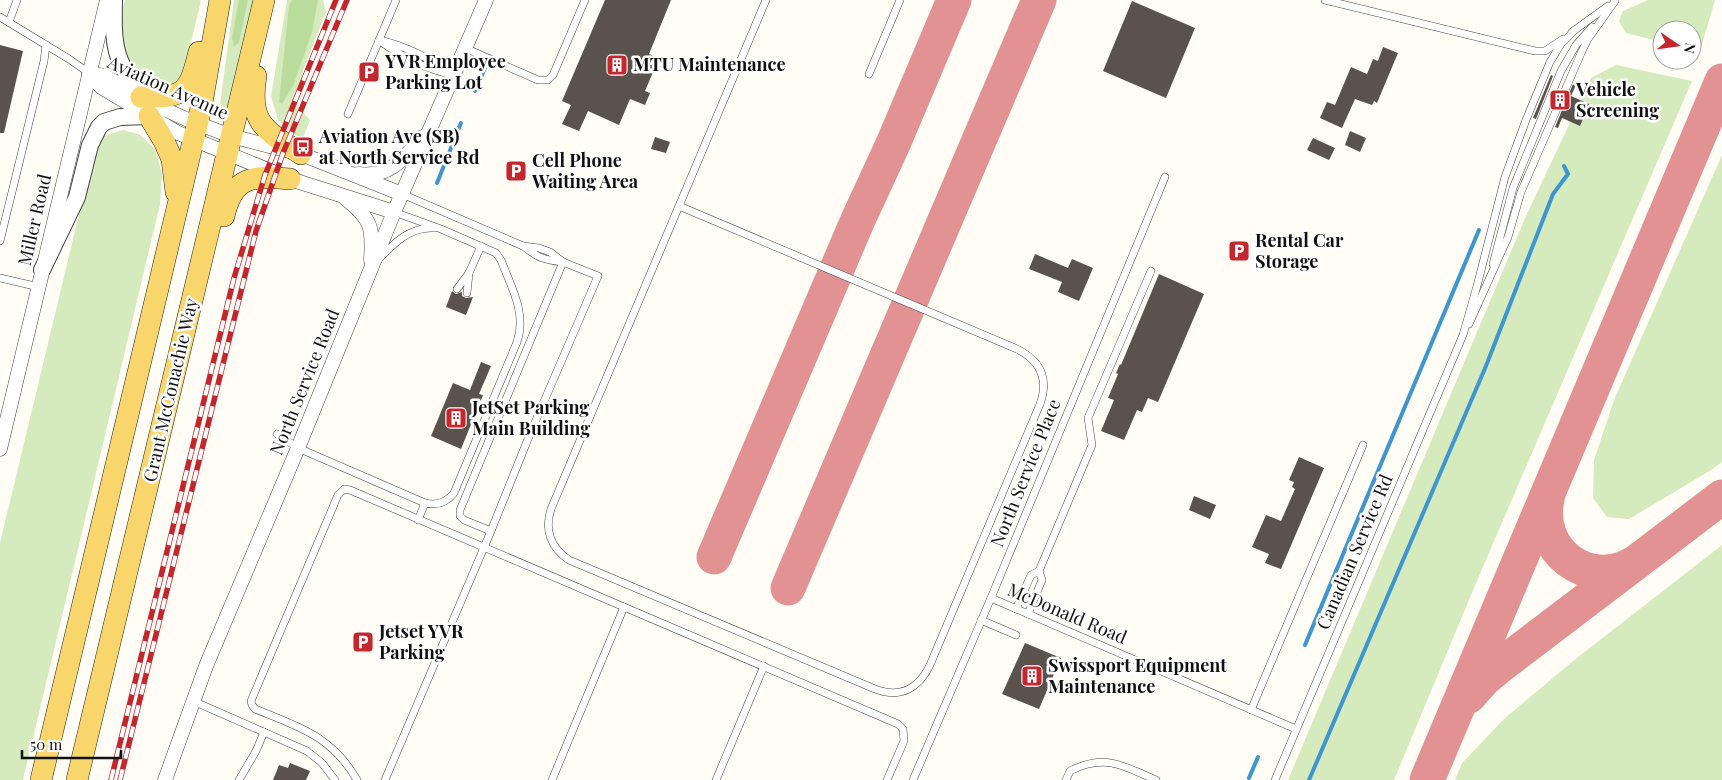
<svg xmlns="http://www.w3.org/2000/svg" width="1722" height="780" font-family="'Playfair Display',serif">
	<rect width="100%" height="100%" fill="#fffdf5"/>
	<!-- green -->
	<g fill="#d5ebbd">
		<polygon points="125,0 201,0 184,72 177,83 162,88 152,86 143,82 135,74 129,62 120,38 122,12"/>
		<polygon points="234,0 255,0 227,114 219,112"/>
		<polygon points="287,0 323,0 326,12 303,70 296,105 310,120 302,140 278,120 271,96"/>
		<polygon points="1648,0 1715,0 1700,51 1692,49 1692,30 1662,30 1662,42 1626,33 1619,21 1623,11"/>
		<polygon points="1616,65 1692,81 1476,583 1394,780 1288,780 1526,216 1591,78"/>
		<polygon points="123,130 139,134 155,149 162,174 160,204 23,780 0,780 0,543 94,152 104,136"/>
		<polygon points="1722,155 1722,462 1711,470 1629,519 1607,517 1593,498 1594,460 1614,400"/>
		<polygon points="1722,545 1722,780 1455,780 1462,763 1504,719 1573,661"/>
	</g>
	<!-- forest -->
	<g fill="#b9dc9c">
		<polygon points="239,0 248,0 239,42 234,47 232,38"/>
		<polygon points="292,0 318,0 312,32 293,86 282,104 279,102 289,6"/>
	</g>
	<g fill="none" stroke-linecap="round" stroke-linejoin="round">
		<!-- stream -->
		<g stroke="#3f96cf" stroke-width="4">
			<polyline points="475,91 485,68"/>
			<polyline points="437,183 461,123"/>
			<polyline points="1305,645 1479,230"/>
			<polyline points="1249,778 1258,757"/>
			<polyline points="1309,780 1486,366 1553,194 1568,174 1564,166"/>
		</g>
		<!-- taxiway -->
		<g stroke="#e29292" stroke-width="35">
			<path d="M1547,499c-11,51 40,91 86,65"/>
			<polyline points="714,557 857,222 893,144 954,0"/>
			<polyline points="788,588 1039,0"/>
			<polyline points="1469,696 1484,679 1501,665 1722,497"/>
			<polyline points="1427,780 1722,81"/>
		</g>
	</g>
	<!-- building -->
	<g fill="#5a524d">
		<polygon points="605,0 671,0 649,54 659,58 645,91 650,93 645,105 630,99 619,125 588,111 579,131 562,124 571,105 562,101"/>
		<polygon points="1132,1 1195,28 1166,98 1103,71"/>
		<polygon points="0,45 23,51 4,133 0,133"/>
		<polygon points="1383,47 1398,53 1377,103 1374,101 1372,105 1355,99 1342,128 1320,118 1327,102 1335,105 1351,67 1367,74 1373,59 1378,61"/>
		<polygon points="1551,75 1553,76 1536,119 1533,118"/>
		<polygon points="1573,84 1576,85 1571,96 1589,104 1580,126 1562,118 1558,128 1555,127"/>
		<polygon points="1350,131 1366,138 1360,152 1345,145"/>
		<polygon points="655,137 670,142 666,153 651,149"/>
		<polygon points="1313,138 1335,148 1329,160 1307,150"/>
		<polygon points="1035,254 1068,268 1072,259 1093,268 1079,301 1058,292 1062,282 1029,269"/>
		<polygon points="1159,274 1204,294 1158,402 1148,398 1142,412 1137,410 1124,440 1101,431 1114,400 1108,398 1118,374 1116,373 1120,364 1121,365"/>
		<polygon points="452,291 456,294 462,292 462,296 466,298 473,297 466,315 446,307"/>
		<polygon points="481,362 491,366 479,394 483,395 461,449 431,436 453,383 470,390"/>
		<polygon points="1299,457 1324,468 1281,569 1265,563 1269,554 1252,547 1266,515 1281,521 1295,489 1292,487 1294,482 1289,480"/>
		<polygon points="1194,496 1216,505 1210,519 1189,510"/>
		<polygon points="1025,643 1061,658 1039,709 1002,694"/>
		<polygon points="290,763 310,771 306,780 273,780 279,765 288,768"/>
	</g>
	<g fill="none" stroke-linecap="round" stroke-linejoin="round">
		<!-- service casing -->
		<g stroke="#444" stroke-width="8">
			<g id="service">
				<polyline points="1325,0 1535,51 1545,51 1563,39"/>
				<polyline points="0,17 69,59 89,73"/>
				<polyline points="9,22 17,0"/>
				<polyline points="1572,32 1608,6"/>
				<path d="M379,40c27,6 52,19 74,35 -27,-6 -52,-18 -74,-35z"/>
				<polyline points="465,48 538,80 548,80 553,75 585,0"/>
				<polyline points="869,74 900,0"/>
				<polyline points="348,114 396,0"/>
				<polyline points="402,194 523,246 539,248 550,252 563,262 598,276 530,434 491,531 464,520 460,516 460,510 563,262"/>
				<path d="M679,206l338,143c24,12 32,30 23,55l-110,261c-11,23 -29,34 -55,24l-306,-129c-18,-12 -25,-30 -18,-51l215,-509"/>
				<polyline points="0,241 44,61 46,45"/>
				<path d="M523,246c15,12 21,14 40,16"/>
				<path d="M379,259c15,-16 31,-32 54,-31"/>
				<polyline points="1493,264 1513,188 1561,71 1576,45 1592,27"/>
				<polyline points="0,278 39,287"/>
				<polyline points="457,289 469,273 481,246"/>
				<polyline points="467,293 469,273"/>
				<polyline points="1469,324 1508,237 1521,192 1582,51 1588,39 1615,1"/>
				<path d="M277,434l21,14 127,55c12,3 21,0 29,-10l63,-151c10,-29 -6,-55 -16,-82l-5,-7 -55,-24 -47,-17"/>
				<polyline points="418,520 425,503"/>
				<polyline points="1039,571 1092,445 1088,418 1151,271"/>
				<polyline points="991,598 1296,729"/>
				<polyline points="1016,609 1031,575 1039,571 1042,580 1028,614"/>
				<polyline points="981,620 1016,635"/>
				<polyline points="193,701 307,751 322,763 335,780"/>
				<polyline points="1251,710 1363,445"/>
				<polyline points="239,780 256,751 264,732"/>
				<path d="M357,780c-25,-44 -58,-53 -102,-71l-3,-4 -1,-4 87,-206 6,-6 6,1 548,234 5,5 1,12 -17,39"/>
				<polyline points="385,780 491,531"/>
				<polyline points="552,780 624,607"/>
				<polyline points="716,780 764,666"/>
				<polyline points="913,780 991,598 1165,177"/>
				<path d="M1066,780l4,-9 4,-2c34,-15 51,-2 82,11"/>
				<polyline points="1275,780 1463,335 1477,286 1505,177 1526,120 1550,62 1561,44 1575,30"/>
			</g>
		</g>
		<!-- minor casing -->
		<g stroke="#444" stroke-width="15">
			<g id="minor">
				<polyline points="89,73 101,87 178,133 290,179 394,212"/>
				<polyline points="89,73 105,76 153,104 186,119 231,136 301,154 402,194"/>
				<path d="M358,174c32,4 45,-15 64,-37"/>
				<path d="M346,199c26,20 27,29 25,61"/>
				<polyline points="0,449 107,0"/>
				<polyline points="165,780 206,666 298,448 394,212 486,0"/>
			</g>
		</g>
		<!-- tertiary casing -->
		<g stroke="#444" stroke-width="18">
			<g id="tertiary">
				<path d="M114,0c-1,47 0,58 27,97"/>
				<polyline points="42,270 77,197 90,145 99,127 104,122 120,117 149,116"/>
			</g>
		</g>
		<!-- primary casing -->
		<g stroke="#222" stroke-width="22">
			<g id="primary">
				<path d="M256,76c-8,47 9,54 45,78"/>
				<path d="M141,97c44,1 48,-4 58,-45"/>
				<polyline points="149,116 164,141 172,159 176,192"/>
				<path d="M224,216c9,-40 29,-41 66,-37"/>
				<polyline points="41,780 201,108 220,0"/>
				<polyline points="77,780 264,0"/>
			</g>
		</g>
		<!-- service -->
		<use href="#service" stroke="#fff" stroke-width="7"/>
		<!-- minor -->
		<use href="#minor" stroke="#fff" stroke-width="14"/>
		<!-- tertiary -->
		<use href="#tertiary" stroke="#fff" stroke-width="16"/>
		<!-- primary -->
		<use href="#primary" stroke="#f9d66b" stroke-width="21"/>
		<!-- rail casing -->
		<g stroke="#c4262e" stroke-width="5.5">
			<g id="rail">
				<polyline points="111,780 234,278 265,175 336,0"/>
				<polyline points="120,780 256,231 283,153 347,0"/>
			</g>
		</g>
		<!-- rail -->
		<use href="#rail" stroke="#fff" stroke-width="4" stroke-dasharray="11" stroke-linecap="butt"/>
	</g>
	<!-- icons -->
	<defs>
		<g id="building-square" transform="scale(1.125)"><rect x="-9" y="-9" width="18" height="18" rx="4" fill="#c4262e" stroke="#fff"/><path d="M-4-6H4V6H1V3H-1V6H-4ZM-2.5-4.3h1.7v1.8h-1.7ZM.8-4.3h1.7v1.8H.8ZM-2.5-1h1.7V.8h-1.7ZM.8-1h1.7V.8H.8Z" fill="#fff"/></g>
		<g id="parking-square" transform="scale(1.125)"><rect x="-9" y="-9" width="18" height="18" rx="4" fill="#c4262e" stroke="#fff"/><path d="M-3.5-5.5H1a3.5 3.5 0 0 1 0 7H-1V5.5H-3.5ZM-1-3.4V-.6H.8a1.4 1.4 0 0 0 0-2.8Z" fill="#fff"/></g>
		<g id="bus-square" transform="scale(1.125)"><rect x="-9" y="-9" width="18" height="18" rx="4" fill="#c4262e" stroke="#fff"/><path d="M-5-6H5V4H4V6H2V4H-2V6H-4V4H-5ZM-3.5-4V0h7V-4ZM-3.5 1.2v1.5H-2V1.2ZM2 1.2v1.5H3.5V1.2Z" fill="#fff"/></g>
	</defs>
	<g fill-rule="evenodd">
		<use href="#building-square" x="617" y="65"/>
		<use href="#parking-square" x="369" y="72"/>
		<use href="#building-square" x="1560" y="100"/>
		<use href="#bus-square" x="303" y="147"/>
		<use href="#parking-square" x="516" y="171"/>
		<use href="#parking-square" x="1239" y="251"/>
		<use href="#building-square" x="456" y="418"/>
		<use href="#parking-square" x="363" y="642"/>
		<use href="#building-square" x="1032" y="676"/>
	</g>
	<g text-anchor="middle" stroke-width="5" stroke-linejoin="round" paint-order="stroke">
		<!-- poi labels -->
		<g font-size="18" font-weight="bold" fill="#111" stroke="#fff" text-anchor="start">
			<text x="385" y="68">YVR Employee<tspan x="385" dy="21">Parking Lot</tspan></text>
			<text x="633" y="71">MTU Maintenance</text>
			<text x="1576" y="96">Vehicle<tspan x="1576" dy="21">Screening</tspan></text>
			<text x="319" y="143">Aviation Ave (SB)<tspan x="319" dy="21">at North Service Rd</tspan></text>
			<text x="532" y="167">Cell Phone<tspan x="532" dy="21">Waiting Area</tspan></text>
			<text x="1255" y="247">Rental Car<tspan x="1255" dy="21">Storage</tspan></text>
			<text x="472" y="414">JetSet Parking<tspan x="472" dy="21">Main Building</tspan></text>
			<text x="379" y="638">Jetset YVR<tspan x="379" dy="21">Parking</tspan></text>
			<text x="1048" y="672">Swissport Equipment<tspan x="1048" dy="21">Maintenance</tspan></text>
		</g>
		<!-- street labels -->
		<g font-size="18" fill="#111" stroke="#fff">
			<text transform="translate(168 88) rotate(24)" y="6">Aviation Avenue</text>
			<text transform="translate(35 220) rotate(-77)" y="6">Miller Road</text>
			<text transform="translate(305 382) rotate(-68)" y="6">North Service Road</text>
			<text transform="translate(171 390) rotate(-77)" y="6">Grant McConachie Way</text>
			<text transform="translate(1026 473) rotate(-68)" y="6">North Service Place</text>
			<text transform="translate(1355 552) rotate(-67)" y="6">Canadian Service Rd</text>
			<text transform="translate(1067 614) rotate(23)" y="6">McDonald Road</text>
		</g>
	</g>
	<!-- north arrow -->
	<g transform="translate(1677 45) rotate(103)"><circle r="24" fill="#ffffff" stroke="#a0a0a0"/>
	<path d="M0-4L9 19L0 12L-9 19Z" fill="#c4262e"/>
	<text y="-8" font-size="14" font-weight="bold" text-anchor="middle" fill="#111111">N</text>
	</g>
	<!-- scale -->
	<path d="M22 750v8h99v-8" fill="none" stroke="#111111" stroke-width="2.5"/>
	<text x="30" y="750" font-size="15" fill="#111111" stroke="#ffffff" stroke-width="4" paint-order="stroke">50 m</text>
</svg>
